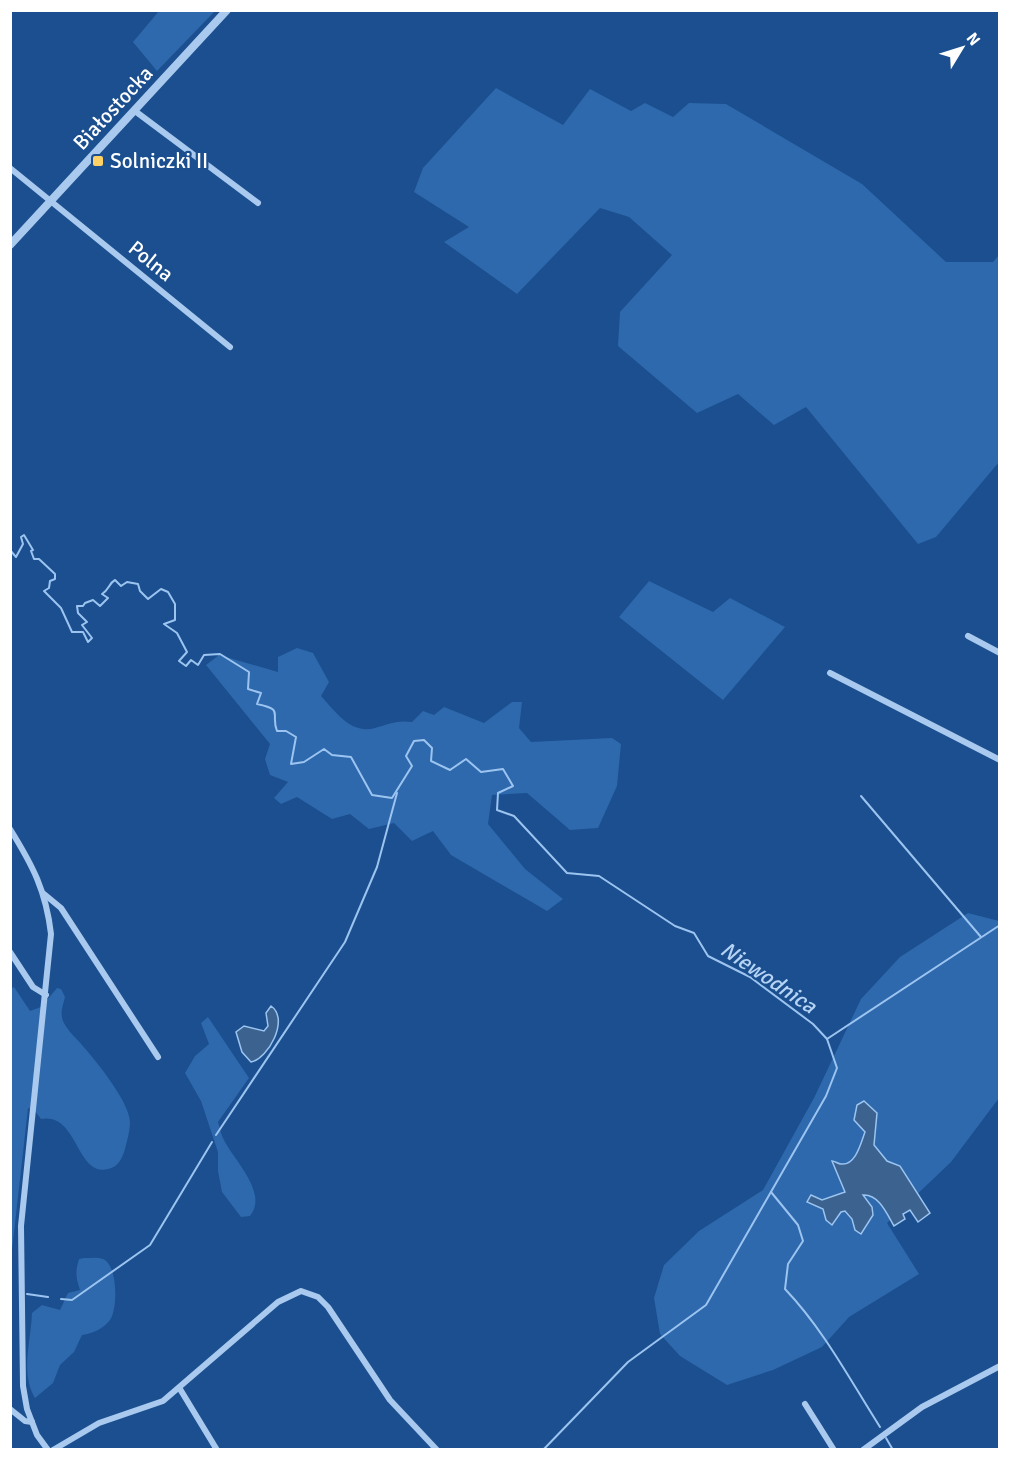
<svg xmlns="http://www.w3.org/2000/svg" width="1010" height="1460" font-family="Signika,sans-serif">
	<rect width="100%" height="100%" fill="#1b4f8f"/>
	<!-- green -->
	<g fill="#2e69ad">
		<polygon points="159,11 215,11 157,71 133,42"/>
		<polygon points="496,88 563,125 590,89 631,111 645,103 673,117 689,103 726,104 862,184 946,262 993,262 999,255 999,462 936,537 918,544 806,407 774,425 738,394 697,413 618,346 620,312 672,255 629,217 600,208 517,294 444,242 469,227 414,192 423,168"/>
		<polygon points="649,581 713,612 730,598 785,627 723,700 619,617"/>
		<path d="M297,648l16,5 16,29 -8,14c14,15 30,39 54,32 14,-4 22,-8 37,-6l11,-11 11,4 10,-8 40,16 28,-21h10l-3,26 12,14 81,-4 9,6 -4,42 -19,42 -28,2 -43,-37 -35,2 -4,29 37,45 38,30 -16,12 -96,-56 -18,-24 -21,10 -18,-18 -25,6 -19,-15 -18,5 -35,-22 -16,7 -7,-6 14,-16 -18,-7 -5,-16 5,-15 -64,-79 13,-10 59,17v-15z"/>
		<polygon points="968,913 999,921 999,1098 951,1162 887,1223 919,1274 849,1317 822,1347 773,1370 727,1385 680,1356 660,1334 654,1298 664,1265 699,1231 763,1190 814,1098 861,999 900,957"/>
		<path d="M14,987l16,24 11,-4 16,-19 4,1 4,8c-2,9 -6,16 -1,26 4,8 12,15 18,22 14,16 47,56 48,77 0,9 -3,19 -5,27 -3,10 -7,18 -17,20 -32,8 -30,-57 -67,-50l-6,-8 -7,-3 -17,151v-270z"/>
		<path d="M208,1017l41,61 -31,44c2,6 3,13 6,18 9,19 45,53 26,76l-9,1 -19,-25 -4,-21v-19l-17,-51 -16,-28 10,-17 14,-12 -8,-21z"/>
		<path d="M84,1258c6,0 14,-1 19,1 15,6 15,50 7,61 -8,10 -17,13 -28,15l-8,17 -14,13 -7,18 -18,15c-15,-25 -4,-56 -3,-85l10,-8 18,5 8,-17 12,-3c-4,-12 -5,-18 -1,-31z"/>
	</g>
	<!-- water -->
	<g fill="#3c6290" stroke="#9cc4f0" stroke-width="1.5">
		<path d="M271,1006c19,13 -3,53 -20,56l-9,-10 -6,-20 8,-6 20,5 4,-5 -2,-13z"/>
		<path d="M864,1101l13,12 -3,32 13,16 13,5 30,47 -12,9 -8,-12 -7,4 2,5 -11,7c-7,-12 -15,-32 -31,-31l9,12 1,8 -12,19 -6,-4 -3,-11 -7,-8 -4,1 -9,13 -6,-5 -3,-11 -16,-7 4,-7 11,5 23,-8 -13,-31c3,0 6,3 9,3 15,2 20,-22 24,-32l-11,-12 3,-15z"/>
	</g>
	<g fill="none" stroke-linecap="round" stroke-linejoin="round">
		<!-- stream -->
		<g stroke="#9cc4f0" stroke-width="2">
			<path d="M10,550l6,7 7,-13 -2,-7 3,-2 9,15 -2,1 3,8h5l16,15v5l-5,2 -1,7 -5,3 17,17 11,24h11l5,10 4,-4 -10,-13 5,-3 -9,-9 -1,-7h6l2,-3 8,-3 7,6 8,-8 -6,-4c7,-4 7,-11 13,-14l6,6 6,-4 11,2 2,7 8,8 13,-10 7,3 7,12v16l-11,4 13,9 10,19 -8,9 7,5 5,-6 7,5 6,-10 16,-1 29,18 -1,17 13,4 -4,11c28,6 13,9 20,27h9l10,6 -5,27 13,-2 20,-13 8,6 19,2 21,38 20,3 20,-32 -6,-10 8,-15 10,-1 8,8 -1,13 19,9 16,-11 15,13 22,-3 10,17 -15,7 -1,17 17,6 53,57 32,3 76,50 19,7 14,23 42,21 63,47 14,15 10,29 -11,28 -120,209 -78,57 -85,88"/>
			<polyline points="861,796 981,937"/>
			<polyline points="827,1039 1000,925"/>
			<polyline points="216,1135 345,942 377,867 397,793"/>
			<path d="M771,1192l27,33 5,16 -15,23 -3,25c39,41 65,91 95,138"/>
			<polyline points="27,1294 48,1297"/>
			<polyline points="61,1299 72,1300 150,1245 212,1142"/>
			<polyline points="886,1438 893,1450"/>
		</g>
		<!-- minor -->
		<g stroke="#a9c9ee" stroke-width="6">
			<polyline points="135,111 258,203"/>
			<polyline points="10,168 230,347"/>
			<polyline points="968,636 1000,653"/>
			<polyline points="830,673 1000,760"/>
			<path d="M10,829c23,37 36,62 41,105l-30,292 2,160 4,23 10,26 11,15"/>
			<polyline points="44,894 61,908 158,1057"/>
			<polyline points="10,952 33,987 46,995"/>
			<polyline points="180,1389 217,1450"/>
			<polyline points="805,1404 834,1450"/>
			<polyline points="10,1409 25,1421 32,1422"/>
			<polyline points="53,1450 99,1423 163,1401 278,1302 301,1291 318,1297 328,1307 390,1400 437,1450"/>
			<polyline points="863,1450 922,1407 1000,1366"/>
		</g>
		<!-- tertiary -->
		<polyline stroke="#a9c9ee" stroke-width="8" points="10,245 227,10"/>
	</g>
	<!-- markers -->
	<rect fill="#ffd166" stroke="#1b4f8f" stroke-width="2" x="92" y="155" width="12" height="12" rx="3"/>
	<g text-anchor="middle" stroke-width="4.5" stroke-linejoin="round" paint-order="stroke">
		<!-- street labels -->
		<g font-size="21" fill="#fff" stroke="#1b4f8f">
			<text transform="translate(113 108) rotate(-47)" y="7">Białostocka</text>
			<text transform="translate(151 261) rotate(39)" y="7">Polna</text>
		</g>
		<!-- poi labels -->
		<g font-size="21" fill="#fff" stroke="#1b4f8f" text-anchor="start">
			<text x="110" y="168">Solniczki II</text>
		</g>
		<!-- water labels -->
		<g font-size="22" font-style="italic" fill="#b5d3f5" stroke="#1b4f8f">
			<text transform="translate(769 977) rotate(34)" y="8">Niewodnica</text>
		</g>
	</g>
	<!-- border -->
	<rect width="1010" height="1460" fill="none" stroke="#ffffff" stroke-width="24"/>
	<!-- north arrow -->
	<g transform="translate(962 48) rotate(52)" stroke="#1b4f8f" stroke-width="4.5" paint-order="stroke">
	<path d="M0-4.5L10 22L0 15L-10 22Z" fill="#ffffff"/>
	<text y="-9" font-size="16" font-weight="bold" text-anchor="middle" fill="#ffffff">N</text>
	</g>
</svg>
